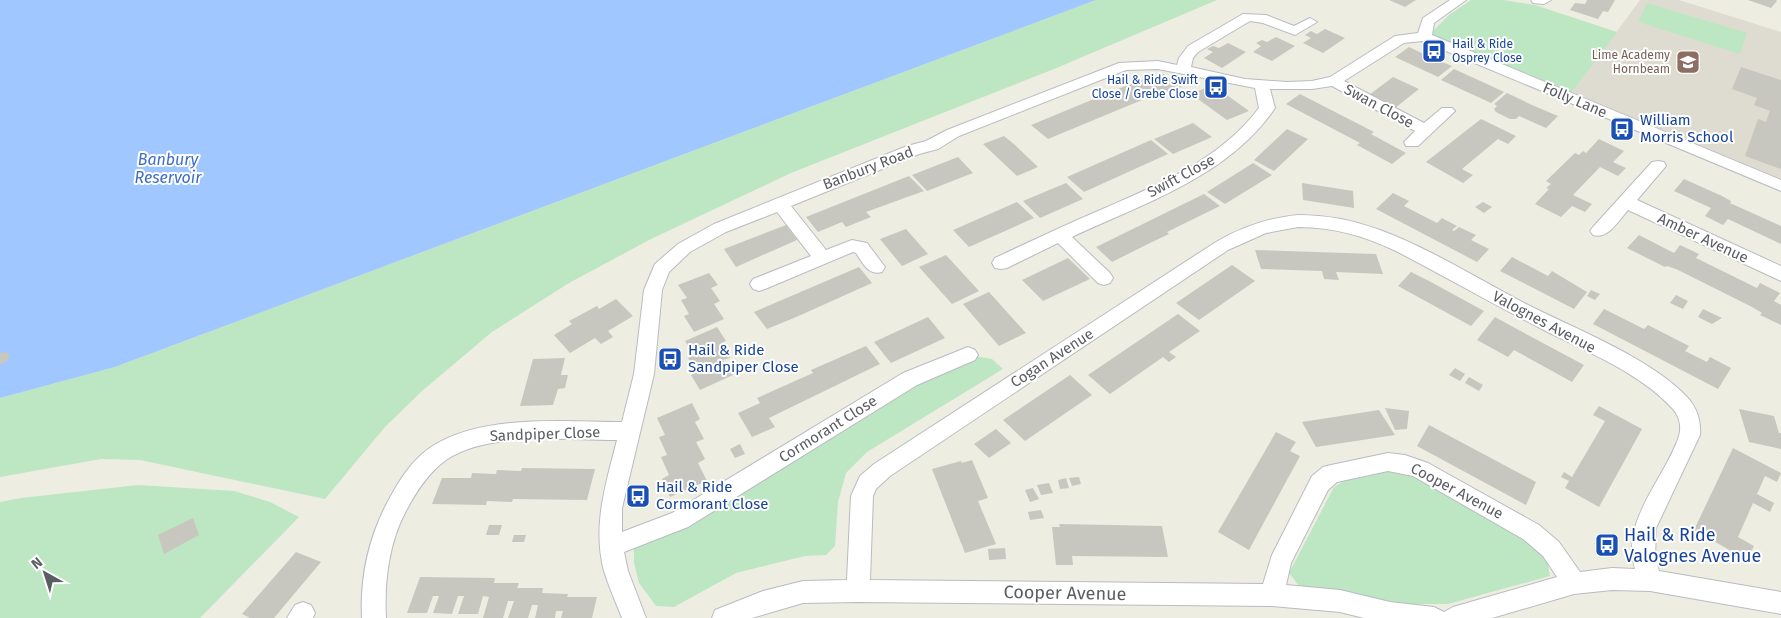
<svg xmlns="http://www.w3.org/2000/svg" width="1781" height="618" font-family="'Fira Sans',sans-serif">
	<rect width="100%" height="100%" fill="#eeede2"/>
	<!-- education -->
	<polygon fill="#dedcd0" points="1640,0 1679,0 1781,32 1781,179 1572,92"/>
	<!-- green -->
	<g fill="#bde6c3">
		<polygon points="1096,0 1217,0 1054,69 791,173 651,239 569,283 492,332 422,391 385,427 325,499 140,460 101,459 0,477 0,398 115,367"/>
		<polygon points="1471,0 1503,0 1535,5 1617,32 1572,92 1430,34 1449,15"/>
		<polygon points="1647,3 1747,33 1740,54 1638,22"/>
		<polygon points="968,355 992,359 1003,369 867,452 846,473 838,502 835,546 826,555 805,556 736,573 674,607 656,606 639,583 634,563 634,539"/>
		<polygon points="1393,471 1417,478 1534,543 1546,554 1550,576 1448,604 1408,604 1299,586 1289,573 1334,487 1344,481"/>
		<polygon points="138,485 234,491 270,502 299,517 200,618 0,618 0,502 21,498"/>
	</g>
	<!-- water -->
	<polygon fill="#a0c7ff" points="0,0 1096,0 115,367 0,398"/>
	<!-- building -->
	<g fill="#c8c7bf">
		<polygon points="1389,0 1416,0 1405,7"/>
		<polygon points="1587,0 1615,0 1608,12 1603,11 1598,19 1570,10 1575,3 1585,4"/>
		<polygon points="1748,0 1776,0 1777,1 1771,8"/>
		<polygon points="1325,29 1345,38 1323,53 1303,43 1311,38 1305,35 1311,31 1317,34"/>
		<polygon points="1276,37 1295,46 1272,61 1253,52 1261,46 1256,43 1262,40 1267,42"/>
		<polygon points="1228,43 1246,52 1222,68 1204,58 1213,52 1207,49 1213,46 1219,48"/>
		<polygon points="1409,47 1430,57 1452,66 1438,77 1395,57"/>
		<polygon points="1741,67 1781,80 1781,169 1745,156 1758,119 1766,122 1770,111 1754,105 1757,98 1732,89"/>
		<polygon points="1454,69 1487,84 1504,92 1491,103 1441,80"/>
		<polygon points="1164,74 1182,87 1168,92 1166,90 1048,139 1031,125 1147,77 1150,79"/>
		<polygon points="1393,77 1419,89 1395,108 1369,95"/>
		<polygon points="1213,85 1249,111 1227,120 1191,94"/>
		<polygon points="1507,93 1532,105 1558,116 1546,128 1519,116 1516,119 1510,119 1496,112 1494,109 1497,106 1494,104"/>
		<polygon points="1300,94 1374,132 1371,134 1406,153 1392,164 1357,145 1360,143 1286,104"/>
		<polygon points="1481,119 1516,136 1508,144 1498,139 1462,169 1473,175 1463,183 1426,162"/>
		<polygon points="1193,123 1212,137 1173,154 1154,139"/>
		<polygon points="1287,129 1308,139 1274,171 1254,160"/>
		<polygon points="1004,136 1015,145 1038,167 1017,176 983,144"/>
		<polygon points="1599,139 1624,151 1613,162 1626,168 1618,176 1600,167 1573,195 1592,204 1585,212 1572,206 1561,217 1535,204 1549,189 1546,188 1551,184 1546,181 1575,153 1579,155 1583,151 1586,153"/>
		<polygon points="1151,140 1168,154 1084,192 1067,177"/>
		<polygon points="958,157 973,173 927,191 912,175"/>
		<polygon points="1253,163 1272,175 1225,204 1207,192"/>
		<polygon points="909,176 924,191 866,212 871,217 846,227 842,222 818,232 806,217"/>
		<polygon points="1684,179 1722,196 1731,201 1730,203 1781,226 1781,244 1728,219 1723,225 1705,216 1711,208 1674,191"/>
		<polygon points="1066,183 1083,199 1040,218 1023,201"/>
		<polygon points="1302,183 1353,191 1354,208 1303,200"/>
		<polygon points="1393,193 1409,201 1404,206 1437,223 1442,218 1457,226 1452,230 1454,231 1459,227 1476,235 1471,240 1489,249 1477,262 1376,209"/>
		<polygon points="1204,194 1220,206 1167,232 1169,234 1150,243 1112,262 1096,247"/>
		<polygon points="1017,202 1034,218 969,247 953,230"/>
		<polygon points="1483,202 1492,207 1484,213 1475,207"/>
		<polygon points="786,225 797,240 736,267 724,249"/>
		<polygon points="906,229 928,254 902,266 880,239"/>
		<polygon points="1639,235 1674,253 1680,245 1699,254 1696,258 1757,288 1760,283 1780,293 1774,301 1781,305 1781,325 1760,315 1762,313 1752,307 1676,269 1667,266 1665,267 1627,248"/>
		<polygon points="1255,250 1376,254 1383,274 1336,272 1339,280 1324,279 1322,271 1261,269"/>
		<polygon points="946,255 979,291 952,304 919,267"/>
		<polygon points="1512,257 1548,276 1552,271 1587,292 1574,309 1500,271"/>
		<polygon points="1068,258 1090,279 1043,301 1022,280"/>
		<polygon points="1232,265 1255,281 1199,320 1176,303"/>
		<polygon points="859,267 872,283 794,318 767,329 754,312"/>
		<polygon points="1411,272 1429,281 1484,311 1471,326 1398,286"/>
		<polygon points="709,273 718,285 711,288 720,301 714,304 724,319 694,332 684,316 689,314 681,300 687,298 678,285"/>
		<polygon points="1591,290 1600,294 1595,300 1587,296"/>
		<polygon points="989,292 1007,312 1026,333 999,346 963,304"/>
		<polygon points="1676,295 1688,301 1683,309 1670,303"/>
		<polygon points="616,299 633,316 608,331 613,337 601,344 595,338 570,353 554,335 572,324 569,321 597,306 599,309"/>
		<polygon points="1604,309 1644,329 1648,325 1689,346 1685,351 1707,362 1710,357 1731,368 1718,389 1593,324"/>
		<polygon points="1703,309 1722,318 1712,324 1698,317"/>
		<polygon points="1178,314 1200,331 1169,352 1176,357 1169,362 1163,357 1110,394 1088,375"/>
		<polygon points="928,317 945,338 891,363 874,342"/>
		<polygon points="1495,317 1526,334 1584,365 1572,382 1514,350 1508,357 1477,340"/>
		<polygon points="717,327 726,341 721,343 730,358 723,360 733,375 700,390 691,375 697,372 688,358 694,355 685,341"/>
		<polygon points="866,346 880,364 769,418 775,427 752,437 738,413 760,403 757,398 813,373 811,370"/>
		<polygon points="6,352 10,355 7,361 0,365 0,353"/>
		<polygon points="565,358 561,375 568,375 565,388 558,389 553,405 520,406 533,359"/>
		<polygon points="1455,368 1465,374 1460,381 1449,375"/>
		<polygon points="1070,375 1092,395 1025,441 1003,420"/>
		<polygon points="1469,377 1483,385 1479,391 1465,383"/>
		<polygon points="692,403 700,419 695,422 704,439 696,442 705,459 698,463 707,481 670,497 662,479 669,475 661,457 667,455 659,437 665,435 657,418"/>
		<polygon points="1599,406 1642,429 1599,507 1565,488 1569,481 1561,477 1564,472 1572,477 1605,421 1593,415"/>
		<polygon points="1385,408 1409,411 1407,429 1395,430"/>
		<polygon points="1739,409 1774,416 1779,433 1781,433 1781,449 1749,442"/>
		<polygon points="1379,410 1395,435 1316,447 1302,422"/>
		<polygon points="1429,425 1536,482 1526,505 1417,446"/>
		<polygon points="996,429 1011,443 989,458 974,444"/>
		<polygon points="1276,432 1296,442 1290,451 1300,456 1249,550 1218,532"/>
		<polygon points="740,444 745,454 735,458 730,449"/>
		<polygon points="1733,448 1781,473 1777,482 1765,476 1757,494 1774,503 1770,512 1753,503 1738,537 1754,546 1747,560 1694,530"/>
		<polygon points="972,460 988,498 978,501 996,544 965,553 932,469 961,461 962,463"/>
		<polygon points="522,468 595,469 587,500 513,499 512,502 487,501 486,505 432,504 442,478 471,478 472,473 496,474 497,470 521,471"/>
		<polygon points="1079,477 1081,484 1072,486 1069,478"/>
		<polygon points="1066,478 1069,488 1060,489 1058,480"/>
		<polygon points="1049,483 1053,493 1041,495 1037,485"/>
		<polygon points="1033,488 1039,499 1030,502 1025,490"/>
		<polygon points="1041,510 1044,518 1030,520 1028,512"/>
		<polygon points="193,518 199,535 164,554 158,535"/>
		<polygon points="1059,524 1162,526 1168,557 1072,556 1073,565 1056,565 1052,527 1060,527"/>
		<polygon points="489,525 502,525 499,535 486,535"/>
		<polygon points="514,535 526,535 524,542 512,542"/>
		<polygon points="1005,548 1006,559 989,560 988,549"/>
		<polygon points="296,552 321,562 274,618 250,618 242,614"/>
		<polygon points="420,577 495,578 494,583 519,583 517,588 543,588 542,593 568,594 567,597 597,597 592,618 561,618 563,611 556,611 555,618 535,618 538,605 532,605 528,618 508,618 514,601 508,601 503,618 483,618 489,597 483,596 478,614 458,614 464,596 458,596 452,614 433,613 439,596 433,596 427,613 407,613"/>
	</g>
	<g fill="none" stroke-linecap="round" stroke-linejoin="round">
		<!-- minor casing -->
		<g stroke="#b9bbc1" stroke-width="2">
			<g id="minor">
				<path d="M1450,0h16l-32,23 -2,12 349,145v11l-359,-150 -18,2 -60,38 80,42 18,-15h10l3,3 -3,3 -34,32h-12l-2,-4 11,-11 -83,-45 -20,3h-42l5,19c-47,69 -131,95 -203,129l38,36 3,5 -3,5 -6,2 -6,-2 -40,-40 -51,25 -6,1 -6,-1 -3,-5 3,-5c34,-16 68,-32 103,-47 59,-26 121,-50 161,-103l-4,-20 -97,-19 -32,1 -167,66 -21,13 -19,5 -128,52 35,44 26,-10 15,3 18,24 -3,5c-14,4 -19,-9 -26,-19l-3,-1 -88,37 -6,2 -6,-2 -3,-5 3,-5 58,-23 -34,-44 -51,20 -36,20 -21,20 -7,18 -8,84 -32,134v24l50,-19 231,-140 65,-26 7,3 3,5 -3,5 -58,25 -229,142 -64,25 4,19 18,47h-24c-6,-15 -13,-31 -18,-47 -12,-45 2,-88 13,-131 -49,0 -130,-9 -171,20 -18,13 -30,32 -40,51 -17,31 -22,71 -20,107h-24c-2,-38 6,-77 23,-111 10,-19 21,-39 37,-53 49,-42 140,-32 200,-32l12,-48 10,-84 11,-26 23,-20 36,-20 193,-78 19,-5 21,-11 172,-67 39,-2 19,4 2,-7 9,-12 55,-32 23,1 28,11 16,-8 7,4 -22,13 -32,-12 -13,-2 -52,31 -5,6 -2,9 54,12 42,3 25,-1 18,-4 65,-41 23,-3 5,-15z"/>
				<polygon points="1531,0 1551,0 1544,4 1533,3"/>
				<path d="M1658,161l6,1 2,4 -29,34 144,66v15l-153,-71c-9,10 -20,30 -35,25l-3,-4 3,-4 59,-65z"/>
				<path d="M1298,215c28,0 55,5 82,15 51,19 98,49 146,74 47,24 125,54 161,93 10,11 14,23 13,38l-44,93 -1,30 4,13 122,21v22l-131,-23 -38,-1 -38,4 -82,24h-128l-24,-6 -68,-6 -414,-4 -55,1 -51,15h-40l3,-8 48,-19 40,-10 44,-1 4,-84 9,-20 14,-12 342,-222c26,-15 52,-24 82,-27zM1298,227c36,0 66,9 98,24 48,25 95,52 144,77 44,23 98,43 132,80 7,7 10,18 7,28 -14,43 -59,84 -44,133l-23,-1 -32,4 -21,-30 -20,-17 -111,-62 -23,-8 -17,-2 -57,12 -8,2 -11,9 -40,79 -9,29 -393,-4 3,-84 3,-7 14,-13 338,-226 38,-17zM1388,471l25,5 110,63 20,17 14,21 -104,30 -9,5 -10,-5 -44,-5 -50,-12 -54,-5 5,-22 37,-73 9,-8z"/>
				<polygon points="303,602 311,605 315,613 313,618 287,618 295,605"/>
			</g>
		</g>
		<!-- minor -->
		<use href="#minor" fill="#fff" fill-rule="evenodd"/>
	</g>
	<!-- icons -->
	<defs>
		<g id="bus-square" transform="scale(1.25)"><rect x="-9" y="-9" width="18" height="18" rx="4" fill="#1a4fb4" stroke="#fff"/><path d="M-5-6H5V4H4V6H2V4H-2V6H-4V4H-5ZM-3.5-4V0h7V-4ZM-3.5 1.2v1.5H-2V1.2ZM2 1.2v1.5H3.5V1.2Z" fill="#fff"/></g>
		<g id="school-square" transform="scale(1.25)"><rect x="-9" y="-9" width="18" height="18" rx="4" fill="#8d6e63" stroke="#fff"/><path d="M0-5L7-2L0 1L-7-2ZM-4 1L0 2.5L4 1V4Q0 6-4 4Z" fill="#fff"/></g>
	</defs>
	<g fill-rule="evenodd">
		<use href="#bus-square" x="1434" y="51"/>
		<use href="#school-square" x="1688" y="62"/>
		<use href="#bus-square" x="1216" y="87"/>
		<use href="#bus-square" x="1622" y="129"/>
		<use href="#bus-square" x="670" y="359"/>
		<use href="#bus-square" x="638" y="496"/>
		<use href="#bus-square" x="1607" y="545"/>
	</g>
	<g text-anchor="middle" stroke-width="4" stroke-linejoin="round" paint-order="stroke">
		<!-- far-transit labels -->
		<g font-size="12" fill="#164399" stroke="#fff" text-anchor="start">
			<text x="1452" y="48">Hail &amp; Ride<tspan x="1452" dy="14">Osprey Close</tspan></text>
			<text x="1198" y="84" text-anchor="end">Hail &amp; Ride Swift<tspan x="1198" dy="14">Close / Grebe Close</tspan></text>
		</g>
		<!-- far-education labels -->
		<g font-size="12" fill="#785e54" stroke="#fff" text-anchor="end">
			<text x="1670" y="59">Lime Academy<tspan x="1670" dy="14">Hornbeam</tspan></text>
		</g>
		<!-- street labels -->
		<g font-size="15" fill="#5a5d63" stroke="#fff">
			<text transform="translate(1575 100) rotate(23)" y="5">Folly Lane</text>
			<text transform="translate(1379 106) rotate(28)" y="5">Swan Close</text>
			<text transform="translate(868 168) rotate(-21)" y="5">Banbury Road</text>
			<text transform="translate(1181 176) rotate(-28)" y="5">Swift Close</text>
			<text transform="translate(1703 238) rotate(25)" y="5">Amber Avenue</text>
			<text transform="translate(1544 322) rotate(28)" y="5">Valognes Avenue</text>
			<text transform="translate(1052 358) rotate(-33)" y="5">Cogan Avenue</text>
			<text transform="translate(828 429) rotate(-32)" y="5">Cormorant Close</text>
			<text transform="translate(545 434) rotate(-2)" y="5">Sandpiper Close</text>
			<text transform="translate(1457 491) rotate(28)" y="5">Cooper Avenue</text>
		</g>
		<!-- transit labels -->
		<g font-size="15" fill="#164399" stroke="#fff" text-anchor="start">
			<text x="1640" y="125">William<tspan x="1640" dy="17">Morris School</tspan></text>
			<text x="688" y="355">Hail &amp; Ride<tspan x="688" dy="17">Sandpiper Close</tspan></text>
			<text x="656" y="492">Hail &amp; Ride<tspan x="656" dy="17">Cormorant Close</tspan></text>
		</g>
		<!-- water labels -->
		<g font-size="16" font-style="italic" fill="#3f6cc6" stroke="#fff">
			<text x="168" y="165">Banbury<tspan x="168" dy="18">Reservoir</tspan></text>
		</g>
		<!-- near-transit labels -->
		<g font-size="18" fill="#164399" stroke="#fff" text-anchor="start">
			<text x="1624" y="541">Hail &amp; Ride<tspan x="1624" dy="21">Valognes Avenue</tspan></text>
		</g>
		<!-- near-street labels -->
		<g font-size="18" fill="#5a5d63" stroke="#fff">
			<text transform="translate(1065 593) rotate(1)" y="6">Cooper Avenue</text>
		</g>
	</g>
	<!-- north arrow -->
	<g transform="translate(45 573) rotate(321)" stroke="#ffffff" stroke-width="4" paint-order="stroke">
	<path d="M0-4L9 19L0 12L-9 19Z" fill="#5a5d63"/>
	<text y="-8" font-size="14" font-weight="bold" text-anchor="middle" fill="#5a5d63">N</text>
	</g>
</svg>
